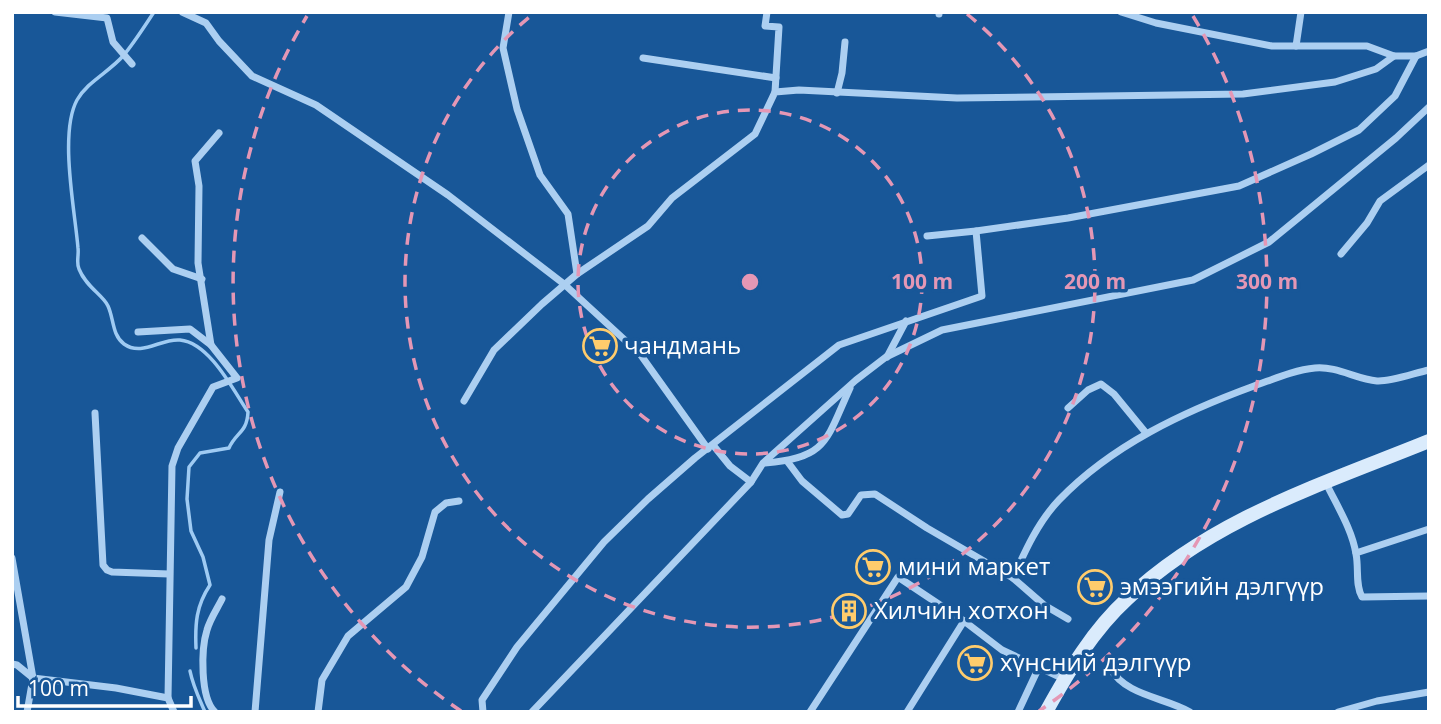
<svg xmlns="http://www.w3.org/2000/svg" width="1441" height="724" font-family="'Open Sans',sans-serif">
	<rect width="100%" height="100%" fill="#185798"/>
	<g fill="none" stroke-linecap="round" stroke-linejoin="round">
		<!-- stream -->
		<g stroke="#9fcbf3" stroke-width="3.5">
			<path d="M154,12c-10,15 -20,31 -31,44 -14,16 -36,26 -46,44 -18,33 -2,111 1,148 1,7 -2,15 1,21 7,18 24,26 29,37 6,13 4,29 16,38 18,13 37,-6 56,-4 30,3 53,50 68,72 -1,21 -12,20 -19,36l-29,5 -11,14 -2,32 4,32 12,26 7,28c-14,21 -15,39 -14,63"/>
			<path d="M190,671c3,15 9,27 15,41"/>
		</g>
		<!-- street -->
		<g stroke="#accff1" stroke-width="7">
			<polyline points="55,12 107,18 113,42 132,64"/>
			<polyline points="182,12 206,23 219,41 252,76 316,105 448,195 564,284 640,354 708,449"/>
			<polyline points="509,12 503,48 517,109 540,175 568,214 577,274"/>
			<polyline points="767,12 765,26 779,27 775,92"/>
			<polyline points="1121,12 1156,23 1272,46 1367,46 1394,56"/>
			<polyline points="939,14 939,12"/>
			<polyline points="1296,46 1301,12"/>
			<polyline points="643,58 776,78"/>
			<polyline points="837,93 842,73 845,42"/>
			<polyline points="927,236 976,231 1068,218 1239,186 1311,154 1359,130 1395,96 1416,56 1429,51"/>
			<polyline points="142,238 173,269 202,279"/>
			<polyline points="1341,254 1367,223 1380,201 1429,165"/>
			<polyline points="138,332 190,329 211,345"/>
			<polyline points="887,357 906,321"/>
			<polyline points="464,401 494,350 542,304 577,274 648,226 672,198 755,134 775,92 799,90 957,98 1243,94 1335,82 1376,69 1394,56 1416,56"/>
			<polyline points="1068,408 1088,390 1101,384 1114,394 1146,433"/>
			<polyline points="95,413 103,565 107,570 112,572 169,574"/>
			<polyline points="713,445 730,466 751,482"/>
			<polyline points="787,461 802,481 842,515 848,514 861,495 875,494 927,528 1013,578 1044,605 1068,619"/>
			<path d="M765,463c63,-5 61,-23 85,-75"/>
			<path d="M1326,483c11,23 26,46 30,71 3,14 -1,31 6,43l67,-1"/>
			<polyline points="1356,553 1429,529"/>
			<polyline points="12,558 33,678 27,712"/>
			<path d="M1013,578c12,-27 25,-56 46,-78 53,-55 124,-88 195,-114 20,-7 40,-16 61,-18 22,-2 41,11 62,13 13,1 38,-8 52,-11"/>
			<polyline points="12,664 17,665 33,678 116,688 168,698 174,712"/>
			<path d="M1110,668c16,28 54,29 80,44"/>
			<polyline points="168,698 172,466 178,448 213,387 237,378 211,345 198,263 199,186 195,161 219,133"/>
			<path d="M215,712c-15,-14 -14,-63 -8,-82 3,-11 10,-21 15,-31"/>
			<polyline points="255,712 269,540 280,492"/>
			<polyline points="318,712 322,680 348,636 406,587 422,557 435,512 446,503 459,501"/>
			<polyline points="483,712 482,700 517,647 604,542 648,499 695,458 839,345 982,296 976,231"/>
			<polyline points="532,712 751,482 763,463 856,380 886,357 942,330 1193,280 1269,242 1396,138 1429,107"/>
			<polyline points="810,712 898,577 964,621"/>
			<polyline points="907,712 964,621 1002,650 1064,679"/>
			<polyline points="1018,712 1039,667"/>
			<polyline points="1338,712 1377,701 1429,692"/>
		</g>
		<!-- secondary -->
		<path stroke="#daebfc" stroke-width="14" d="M1046,712c22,-40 47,-82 81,-113 84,-80 196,-115 302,-158"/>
	</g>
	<!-- distance rings -->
	<g fill="none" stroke="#e497b5" stroke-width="3.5" stroke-dasharray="12 9">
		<circle cx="750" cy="282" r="172"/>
		<path d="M967 14A345 345 0 1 1 533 14"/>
		<path d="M461 711A517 517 0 0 1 307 16M1193 16A517 517 0 0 1 1039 711"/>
	</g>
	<!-- icons -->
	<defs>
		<g id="supermarket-ring" transform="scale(1.75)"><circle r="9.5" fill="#185798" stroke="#ffcc6c" stroke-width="1.5"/><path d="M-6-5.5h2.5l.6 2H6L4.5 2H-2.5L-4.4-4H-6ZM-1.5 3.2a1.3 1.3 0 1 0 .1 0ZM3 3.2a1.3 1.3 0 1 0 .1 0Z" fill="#ffcc6c"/></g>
		<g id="building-ring" transform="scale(1.75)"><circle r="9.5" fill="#185798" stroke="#ffcc6c" stroke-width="1.5"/><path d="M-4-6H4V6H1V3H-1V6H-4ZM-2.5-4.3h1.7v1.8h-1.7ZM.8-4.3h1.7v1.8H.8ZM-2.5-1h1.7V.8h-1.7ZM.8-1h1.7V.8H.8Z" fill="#ffcc6c"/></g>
	</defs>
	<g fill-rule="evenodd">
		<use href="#supermarket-ring" x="600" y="346"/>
		<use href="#supermarket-ring" x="873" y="567"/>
		<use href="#supermarket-ring" x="1095" y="587"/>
		<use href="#building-ring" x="849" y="611"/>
		<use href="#supermarket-ring" x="975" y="663"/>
	</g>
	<g text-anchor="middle" stroke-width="7" stroke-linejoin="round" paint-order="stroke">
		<!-- poi labels -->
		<g font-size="24" fill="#fff" stroke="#185798" text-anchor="start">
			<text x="624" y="354">чандмань</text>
			<text x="898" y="575">мини маркет</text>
			<text x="1120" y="595">эмээгийн дэлгүүр</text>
			<text x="874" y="619">Хилчин хотхон</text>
			<text x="1000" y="671">хүнсний дэлгүүр</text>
		</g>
	</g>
	<circle cx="750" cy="282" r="10" fill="#e497b5" stroke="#185798" stroke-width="3.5"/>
	<g font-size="21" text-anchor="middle" font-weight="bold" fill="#e497b5" stroke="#185798" stroke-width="7" stroke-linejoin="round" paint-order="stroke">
		<text x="922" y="289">100 m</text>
		<text x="1095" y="289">200 m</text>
		<text x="1267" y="289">300 m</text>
	</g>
	<!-- border -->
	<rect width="1441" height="724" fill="none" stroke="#ffffff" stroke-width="28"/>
	<!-- scale -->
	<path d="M18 696v10h173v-10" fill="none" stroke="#ffffff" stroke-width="3.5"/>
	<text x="28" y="696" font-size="21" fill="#ffffff" stroke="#185798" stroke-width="5" paint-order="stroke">100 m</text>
</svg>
